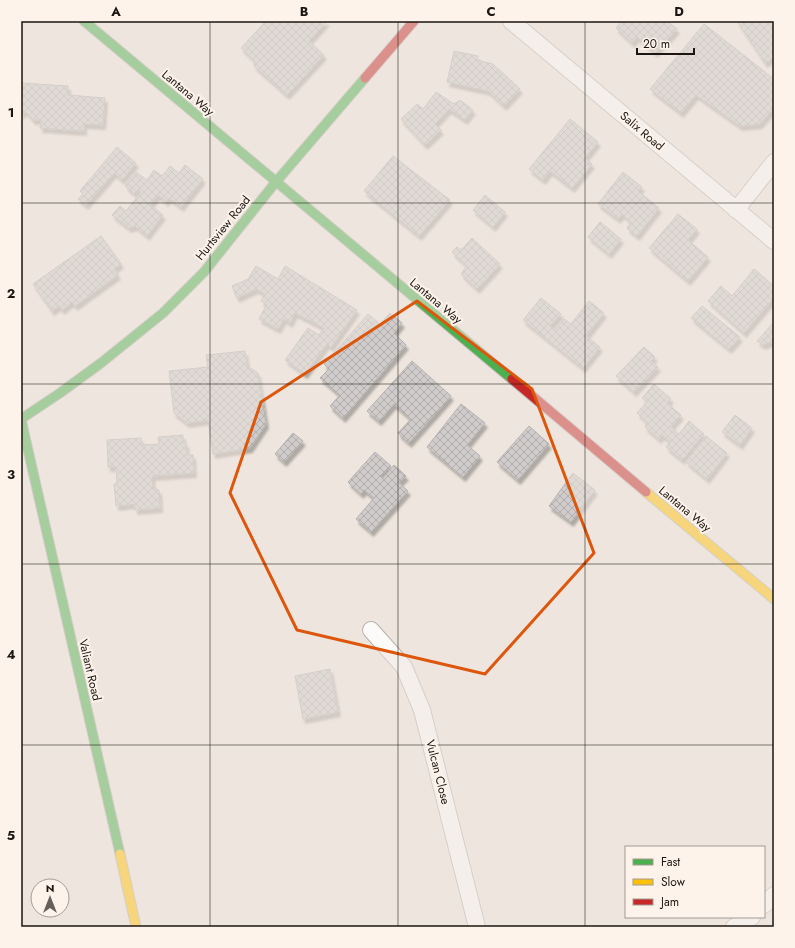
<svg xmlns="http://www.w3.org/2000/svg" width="795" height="948" font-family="Jost,sans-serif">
	<defs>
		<pattern id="building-cross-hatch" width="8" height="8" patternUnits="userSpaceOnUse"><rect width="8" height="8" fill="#cfcccb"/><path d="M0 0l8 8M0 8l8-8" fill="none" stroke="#b1aead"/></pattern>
		<filter id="shadow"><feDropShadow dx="2.5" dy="4.5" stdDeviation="1" flood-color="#0004"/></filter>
	</defs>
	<rect width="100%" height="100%" fill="#eee6de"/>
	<!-- building -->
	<g fill="url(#building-cross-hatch)" stroke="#b5b1b0" filter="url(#shadow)">
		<polygon points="266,21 327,21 309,41 324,55 287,95 254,66 255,61 241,48"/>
		<polygon points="621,21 667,21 677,29 655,53 637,37 632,43 616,28"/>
		<polygon points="737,21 774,21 774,57 765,63"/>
		<polygon points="704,24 774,79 774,108 760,124 740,126 696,95 681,113 650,89"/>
		<polygon points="454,51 478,56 477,60 493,64 520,89 504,106 488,91 447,82"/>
		<polygon points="22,83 68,86 68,95 105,98 103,125 84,124 84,131 40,128 41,120 33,120 25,111 21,115"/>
		<polygon points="436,92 454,104 460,100 473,110 465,120 449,109 435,124 441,130 425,145 401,119 417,104 423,109"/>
		<polygon points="570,119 598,142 585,158 592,164 572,188 550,171 543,180 529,169"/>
		<polygon points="117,147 136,163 122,180 114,173 86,205 78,199 83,194 80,191"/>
		<polygon points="393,156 450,200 419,236 364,191"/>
		<polygon points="185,165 203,179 181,207 169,198 166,202 158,195 150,205 163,215 147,236 135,226 129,228 112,215 120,206 126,211 141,192 138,190 135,194 125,186 136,172 147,180 154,170 162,176 170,166 179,173"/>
		<polygon points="623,172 642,187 638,191 659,208 637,236 627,228 631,222 622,214 618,219 598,204"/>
		<polygon points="485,195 505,212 493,227 473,210"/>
		<polygon points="678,214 697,229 688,240 708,257 688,281 649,248"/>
		<polygon points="600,222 621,239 609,254 588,237"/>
		<polygon points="101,236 121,264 114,269 118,275 75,306 72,302 62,310 59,306 52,311 33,284"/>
		<polygon points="472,238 500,264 477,289 461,274 467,266 452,252 457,247 461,250"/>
		<polygon points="256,266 278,279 285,266 357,310 331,347 327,344 305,374 285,360 308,328 319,335 324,328 295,313 290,323 284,319 278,329 259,319 267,304 261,301 265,294 256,289 237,298 232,286 248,279"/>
		<polygon points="754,269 774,286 774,298 744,333 708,301 721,286 732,296"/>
		<polygon points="541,298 561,314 550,326 555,330 564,319 571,324 589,301 604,313 586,336 600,347 583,368 523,320"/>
		<polygon points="702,306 740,337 729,349 691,318"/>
		<polygon points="390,313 402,323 394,333 406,345 343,418 330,406 340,395 320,378 329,369 324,364 368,314 380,324"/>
		<polygon points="774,322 774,345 770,342 763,345 757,341"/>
		<polygon points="644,347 655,357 651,361 658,367 634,392 616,376"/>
		<polygon points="245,351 247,366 258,373 266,424 250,448 213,454 208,420 187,423 174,413 169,371 208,367 206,355"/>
		<polygon points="412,361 451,396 409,443 398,433 411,419 394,404 379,421 367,411"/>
		<polygon points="654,384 671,399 667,403 681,415 671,427 679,434 689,421 704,434 682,460 666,447 670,442 662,435 659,439 645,427 647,422 637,413 647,402 642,398"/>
		<polygon points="461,404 485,423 467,445 480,456 463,477 427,447"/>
		<polygon points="735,415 752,428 740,445 722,432"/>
		<polygon points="529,426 549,444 518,480 497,462"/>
		<polygon points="293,433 303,441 284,462 275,454"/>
		<polygon points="183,435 183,443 186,443 187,455 193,455 194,473 152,476 153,488 159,490 160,508 135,510 135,504 116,506 114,484 117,484 116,467 108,467 107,440 141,438 142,445 159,444 158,437"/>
		<polygon points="706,436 727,453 707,479 686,462"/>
		<polygon points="375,452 391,466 381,476 383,478 394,465 406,476 399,483 408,491 371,532 356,519 374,498 364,490 361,494 348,482"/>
		<polygon points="573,473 595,490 571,522 549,506"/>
		<polygon points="330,669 338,712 303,719 295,676"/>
	</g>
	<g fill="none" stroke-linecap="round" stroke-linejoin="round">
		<!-- street casing -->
		<g stroke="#b9b2ac" stroke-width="18">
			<g id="street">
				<polyline points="511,21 774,241"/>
				<polyline points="736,210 774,162"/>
				<polyline points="371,630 404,667 422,710 477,927"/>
				<polyline points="764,905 774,895"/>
				<polyline points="734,927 752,917"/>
			</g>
		</g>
		<!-- fast casing -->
		<g stroke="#b9b2ac" stroke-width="11">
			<g id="fast">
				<polyline points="84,21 512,379"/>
				<polyline points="21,419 60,393 101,363 163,313 204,272 275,183 365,78"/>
				<polyline points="21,419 120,854"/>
			</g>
		</g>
		<!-- slow casing -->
		<g stroke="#b9b2ac" stroke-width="11">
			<g id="slow">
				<polyline points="646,492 774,599"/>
				<polyline points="120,854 136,927"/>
			</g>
		</g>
		<!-- jam casing -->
		<g stroke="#b9b2ac" stroke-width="11">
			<g id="jam">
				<polyline points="365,78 414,21"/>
				<polyline points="512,379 646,492"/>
			</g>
		</g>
		<!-- street -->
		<use href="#street" stroke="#fcfbfa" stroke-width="16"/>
		<!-- fast -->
		<use href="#fast" stroke="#4caf50" stroke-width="9"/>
		<!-- slow -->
		<use href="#slow" stroke="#ffc107" stroke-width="9"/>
		<!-- jam -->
		<use href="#jam" stroke="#c62828" stroke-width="9"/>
	</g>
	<!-- marked area -->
	<path d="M0 0H795V948H0ZM417,301l115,88 62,164 -109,121 -188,-44 -67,-137 31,-91z" fill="#eee6de" fill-opacity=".55" fill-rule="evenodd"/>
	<path fill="none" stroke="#de560c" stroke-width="3" stroke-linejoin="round" d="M417,301l115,88 62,164 -109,121 -188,-44 -67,-137 31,-91z"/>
	<!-- grid -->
	<path fill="none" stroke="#1b1611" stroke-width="1" stroke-opacity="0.55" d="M210,21v906M398,21v906M585,21v906M21,203h753M21,384h753M21,564h753M21,745h753"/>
	<g text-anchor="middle" stroke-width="4" stroke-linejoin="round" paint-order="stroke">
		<!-- street labels -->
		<g font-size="12" fill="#1b1611" stroke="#fdf3eb">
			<text transform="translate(188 93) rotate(40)" y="4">Lantana Way</text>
			<text transform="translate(642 131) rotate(40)" y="4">Salix Road</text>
			<text transform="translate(223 228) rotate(-51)" y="4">Hurtsview Road</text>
			<text transform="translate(436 301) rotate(40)" y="4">Lantana Way</text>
			<text transform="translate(685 509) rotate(40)" y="4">Lantana Way</text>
			<text transform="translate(90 670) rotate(77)" y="4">Valiant Road</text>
			<text transform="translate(438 772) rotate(76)" y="4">Vulcan Close</text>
		</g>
	</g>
	<!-- border -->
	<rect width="795" height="948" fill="none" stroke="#fdf3eb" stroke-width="44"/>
	<!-- legend -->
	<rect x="625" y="846" width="140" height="72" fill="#fdf3eb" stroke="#a39b94"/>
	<rect x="633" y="859" width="20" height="6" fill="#4caf50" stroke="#a39b94"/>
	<text x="661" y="866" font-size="12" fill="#1b1611">Fast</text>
	<rect x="633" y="879" width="20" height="6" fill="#ffc107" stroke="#a39b94"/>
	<text x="661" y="886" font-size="12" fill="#1b1611">Slow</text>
	<rect x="633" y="899" width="20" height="6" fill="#c62828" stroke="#a39b94"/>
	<text x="661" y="906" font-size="12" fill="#1b1611">Jam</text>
	<!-- north arrow -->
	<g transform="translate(50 898)"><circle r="19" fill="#fdf3eb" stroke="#a39b94"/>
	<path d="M0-3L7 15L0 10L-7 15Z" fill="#655f59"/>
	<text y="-6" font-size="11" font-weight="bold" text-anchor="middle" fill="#1b1611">N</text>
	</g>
	<!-- scale -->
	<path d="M637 48v6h57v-6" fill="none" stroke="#1b1611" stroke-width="2"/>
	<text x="643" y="48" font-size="12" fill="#1b1611" stroke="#fdf3eb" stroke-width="3" paint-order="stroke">20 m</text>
	<rect x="22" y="22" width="751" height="904" fill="none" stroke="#1b1611" stroke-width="1.5"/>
	<g font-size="13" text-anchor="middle" font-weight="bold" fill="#1b1611">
		<text x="116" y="16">A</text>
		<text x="304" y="16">B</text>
		<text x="491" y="16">C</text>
		<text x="679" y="16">D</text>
		<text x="11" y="117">1</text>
		<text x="11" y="298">2</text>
		<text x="11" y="479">3</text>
		<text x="11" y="659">4</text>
		<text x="11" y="840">5</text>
	</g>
</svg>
